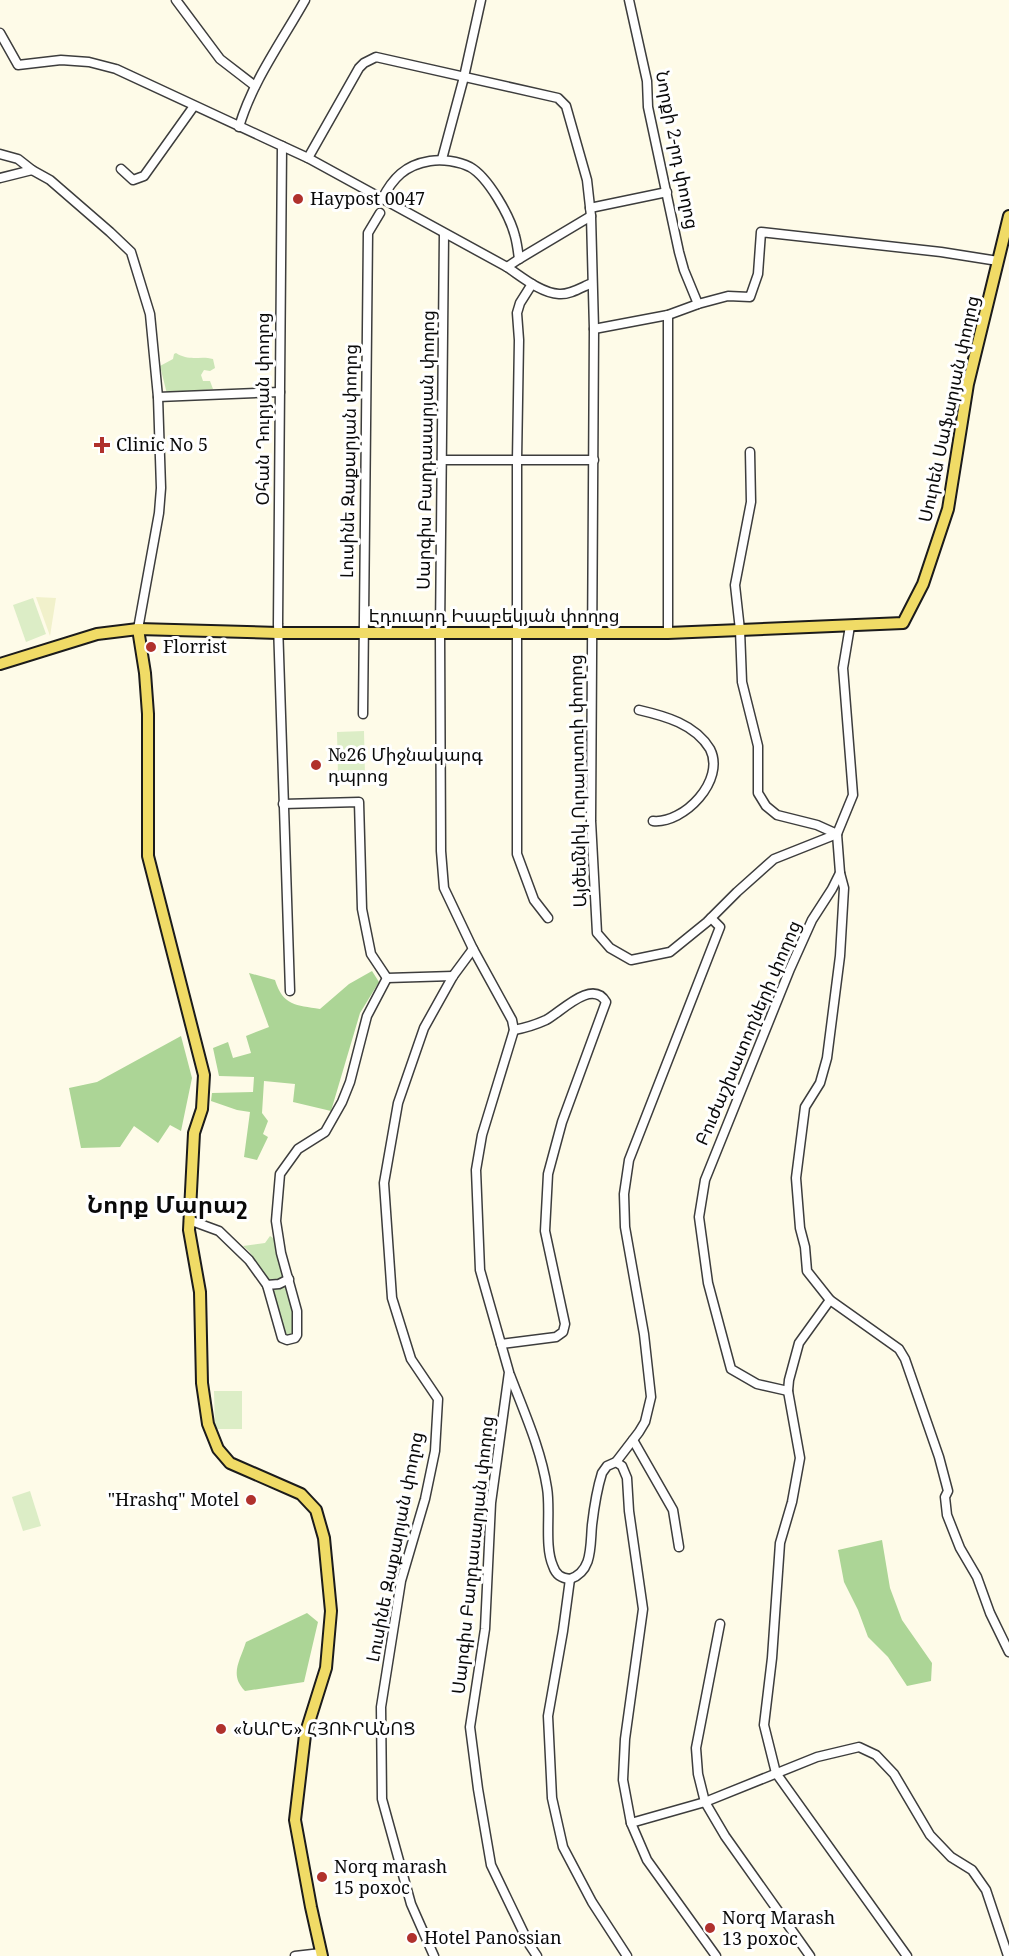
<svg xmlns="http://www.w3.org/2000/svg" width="1009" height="1956" font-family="'Noto Serif','Noto Sans Armenian',serif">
	<rect width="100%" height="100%" fill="#fefbe8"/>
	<!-- farmland -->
	<polygon fill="#f1f1cb" points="36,597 56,598 50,636"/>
	<!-- green -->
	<g fill="#cae5b5">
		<path d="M176,353c14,9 24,2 37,6l2,9 -5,3 -6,-1 -3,5 2,6h7l3,8 -46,5 -7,-28 13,-7 1,-5z"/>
		<polygon points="270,1236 275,1239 275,1249 285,1278 283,1280 270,1282 249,1251 243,1246 265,1243"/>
		<polygon points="283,1286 286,1286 295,1316 294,1334 287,1337 281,1331 273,1292 276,1288"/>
	</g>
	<!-- forest -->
	<g fill="#acd596">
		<path d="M372,971l7,11 -19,31 -29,98 -38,-9 2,-18 -31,-3 -2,32 6,8 -5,13 5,3 -11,23 -13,-3 6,-45 -13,-2 -26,-9 1,-8 41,-1 1,-15 -35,-1 -6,-28 15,-6 5,16 18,-5 -5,-17 23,-9 -20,-54 26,7c8,26 21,25 45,29l29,-25z"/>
		<polygon points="181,1036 192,1078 181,1131 170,1125 158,1143 134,1126 120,1147 81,1148 69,1088 97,1082"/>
		<polygon points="882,1540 890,1588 902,1620 932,1663 931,1681 907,1686 888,1657 868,1637 858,1610 844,1582 838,1550"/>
		<path d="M307,1613l11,9 -14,60 -59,9c-16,-16 -5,-30 1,-49z"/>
	</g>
	<!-- pitch -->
	<g fill="#dcedc6">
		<polygon points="33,598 46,634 26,642 13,605"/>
		<polygon points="364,731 365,776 338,776 337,732"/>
		<polygon points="214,1391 242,1391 242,1429 215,1429"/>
		<polygon points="30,1491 41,1526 23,1531 12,1497"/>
	</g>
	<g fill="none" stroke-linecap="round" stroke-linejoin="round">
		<!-- minor casing -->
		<g stroke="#3d3d3d" stroke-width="11">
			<g id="minor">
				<polyline points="176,0 220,59 255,86"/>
				<polyline points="629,0 647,81 648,107 679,252 684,270 698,304"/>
				<polyline points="0,33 18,65 61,60 89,62 116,69 282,146 278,624 290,991"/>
				<path d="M239,127c13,-45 43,-86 66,-127"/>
				<path d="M282,146l26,12 199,109c15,10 34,26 52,27 11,1 23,-7 33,-11"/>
				<polyline points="0,154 18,159 32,170"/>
				<polyline points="308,158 359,68 364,63 376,57 558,98 566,106 587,180 591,216 594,329 591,821 597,933 610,948 631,960 670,952 707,922 737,892 774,859 837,834"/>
				<polyline points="442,159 464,77 481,0"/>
				<polyline points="121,169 133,180 144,176 194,106"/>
				<polyline points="0,178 32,170 50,180 110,232 131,252 150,314 158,397 161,488 159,513 138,629"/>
				<path d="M382,199c11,-21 23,-34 48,-38 12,-2 28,0 40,6 18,10 40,49 45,69 2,7 3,15 4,23"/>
				<polyline points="590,208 667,192"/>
				<polyline points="444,234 440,633 441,851 444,888 473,949 512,1020 514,1030 482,1135 476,1170 480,1270 509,1372 491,1503 485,1629 470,1727 478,1789 491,1865 529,1944 537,1956"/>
				<polyline points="507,267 519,259 591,216"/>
				<polyline points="532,284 520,303 517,313 519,340 517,460 517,854 534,900 548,918"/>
				<polyline points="668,315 668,633"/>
				<polyline points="594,329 668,315 698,304 728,296 750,297 758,274 761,232 941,252 998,261"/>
				<polyline points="158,397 280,392"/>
				<polyline points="750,452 751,502 735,585 740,630 742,682 758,746 758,793 766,806 777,815 817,825 837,834"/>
				<polyline points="442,460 594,460"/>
				<path d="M639,710c26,6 56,14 71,39 16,31 -26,75 -57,72"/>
				<polyline points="363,714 368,233 380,213"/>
				<polyline points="283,804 359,802 362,909 371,954 387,978"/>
				<polyline points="840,873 844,888 840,956 827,1058 820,1083 805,1107 796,1178 800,1228 805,1247 807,1271 830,1300 899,1349 905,1359 939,1457 948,1491 945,1497 947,1515 960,1548 977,1577 990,1613 1009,1652"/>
				<polyline points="387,978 453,976"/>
				<polyline points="189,1220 219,1231 249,1260 267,1285 282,1338 287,1340 295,1338 297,1335 297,1311 281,1253 276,1221 280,1174 298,1149 325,1132 342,1102 350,1082 367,1016 387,978"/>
				<polyline points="267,1285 279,1284 289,1279"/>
				<polyline points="830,1300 799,1343 789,1380 788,1391 800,1458 792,1502 780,1543 772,1658 764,1725 776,1773 907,1956"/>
				<path d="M501,1344l55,-7 7,-5 2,-8 -20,-93 3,-57 14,-52 44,-120c-14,-24 -46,11 -60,18 -11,5 -21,8 -32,10"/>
				<path d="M510,1375c14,37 31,74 37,113 4,23 -3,58 6,78 3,9 8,12 17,13"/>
				<polyline points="788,1391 757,1384 731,1369 708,1283 699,1217 705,1180 790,969 812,920 832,889 840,873 837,834 853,795 843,668 850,626"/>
				<polyline points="633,1440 673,1510 679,1547"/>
				<polyline points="616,1462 622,1466 627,1478 629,1511 643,1609 625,1739 623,1780 631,1823 647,1860 716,1956"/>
				<path d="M570,1579c23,-8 20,-33 22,-54 2,-17 5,-36 10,-52l5,-7 9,-4 23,-30 6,-10 6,-25 -7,-63 -19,-107 -1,-33 5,-34 91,-233 -9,-9"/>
				<polyline points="570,1579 563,1631 548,1716 552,1798 563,1847 592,1902 627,1956"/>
				<polyline points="720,1624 696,1748 698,1774 705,1802 725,1836 810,1956"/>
				<polyline points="631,1823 705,1802 817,1757 859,1747 876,1755 894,1774 930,1835 951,1857 972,1870 986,1890 1008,1956"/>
				<polyline points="295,1956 321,1953"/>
				<polyline points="434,1956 411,1904 382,1799 381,1707 401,1581 425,1499 435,1451 438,1399 411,1359 392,1298 384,1183 398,1103 424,1028 453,976 473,949"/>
			</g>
		</g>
		<!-- major casing -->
		<g stroke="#1b1b1b" stroke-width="14">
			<g id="major">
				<polyline points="138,629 145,673 148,714 148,856 204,1075 202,1109 194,1133 189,1230 200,1292 202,1383 208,1424 218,1449 230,1463 301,1494 316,1510 324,1538 331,1611 326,1668 305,1735 295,1820 311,1907 322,1956"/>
				<polyline points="0,664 97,634 138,629 278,633 668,633 903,623 923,584 948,509 968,384 1009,216"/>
			</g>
		</g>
		<!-- minor -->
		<use href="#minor" stroke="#fff" stroke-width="8"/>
		<!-- major -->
		<use href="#major" stroke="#f0db66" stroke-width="10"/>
	</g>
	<!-- markers -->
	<g fill="#b0312c" stroke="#fff" stroke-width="2">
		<circle cx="298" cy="199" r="6"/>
		<path d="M99 436h6v6h6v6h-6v6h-6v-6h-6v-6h6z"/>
		<circle cx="151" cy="647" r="6"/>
		<circle cx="316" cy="765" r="6"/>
		<circle cx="251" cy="1500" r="6"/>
		<circle cx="221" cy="1729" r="6"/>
		<circle cx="322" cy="1877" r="6"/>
		<circle cx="710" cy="1928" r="6"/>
		<circle cx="412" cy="1938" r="6"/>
	</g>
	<g text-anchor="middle" stroke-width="6" stroke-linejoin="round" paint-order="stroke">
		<!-- street labels -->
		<g font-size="18" fill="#0a0a0a" stroke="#fff">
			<text transform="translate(677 150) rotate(79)" y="6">Նորքի 2-րդ փողոց</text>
			<text transform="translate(263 409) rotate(-90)" y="6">Օհան Դուրյան փողոց</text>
			<text transform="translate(949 409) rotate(-78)" y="6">Սուրեն Սաֆարյան փողոց</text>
			<text transform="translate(426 450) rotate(-89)" y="6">Սարգիս Բաղդասարյան փողոց</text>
			<text transform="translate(349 461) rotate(-89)" y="6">Լուսինե Զաքարյան փողոց</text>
			<text x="494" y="622">Էդուարդ Իսաբեկյան փողոց</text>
			<text transform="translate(578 781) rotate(-91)" y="6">Այծեմնիկ Ուրարտուի փողոց</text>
			<text transform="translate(748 1033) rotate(-67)" y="6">Բուժաշխատողների փողոց</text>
			<text transform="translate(395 1547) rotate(-79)" y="6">Լուսինե Զաքարյան փողոց</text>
			<text transform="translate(473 1555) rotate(-84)" y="6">Սարգիս Բաղդասարյան փողոց</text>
		</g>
		<!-- poi labels -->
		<g font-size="18" fill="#0a0a0a" stroke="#fff" text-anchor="start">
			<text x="310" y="205">Haypost 0047</text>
			<text x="116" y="451">Clinic No 5</text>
			<text x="163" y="653">Florrist</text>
			<text x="328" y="761">№26 Միջնակարգ<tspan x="328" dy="21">դպրոց</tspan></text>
			<text x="239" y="1506" text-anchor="end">"Hrashq" Motel</text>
			<text x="233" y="1735">«ՆԱՐԵ» ՀՅՈՒՐԱՆՈՑ</text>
			<text x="334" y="1873">Norq marash<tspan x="334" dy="21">15 poxoc</tspan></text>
			<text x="722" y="1924">Norq Marash<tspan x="722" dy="21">13 poxoc</tspan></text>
			<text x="424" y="1944">Hotel Panossian</text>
		</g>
		<!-- district labels -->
		<g font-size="24" font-weight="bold" fill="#0a0a0a" stroke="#fff">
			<text x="167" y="1213">Նորք Մարաշ</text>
		</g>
	</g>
</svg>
